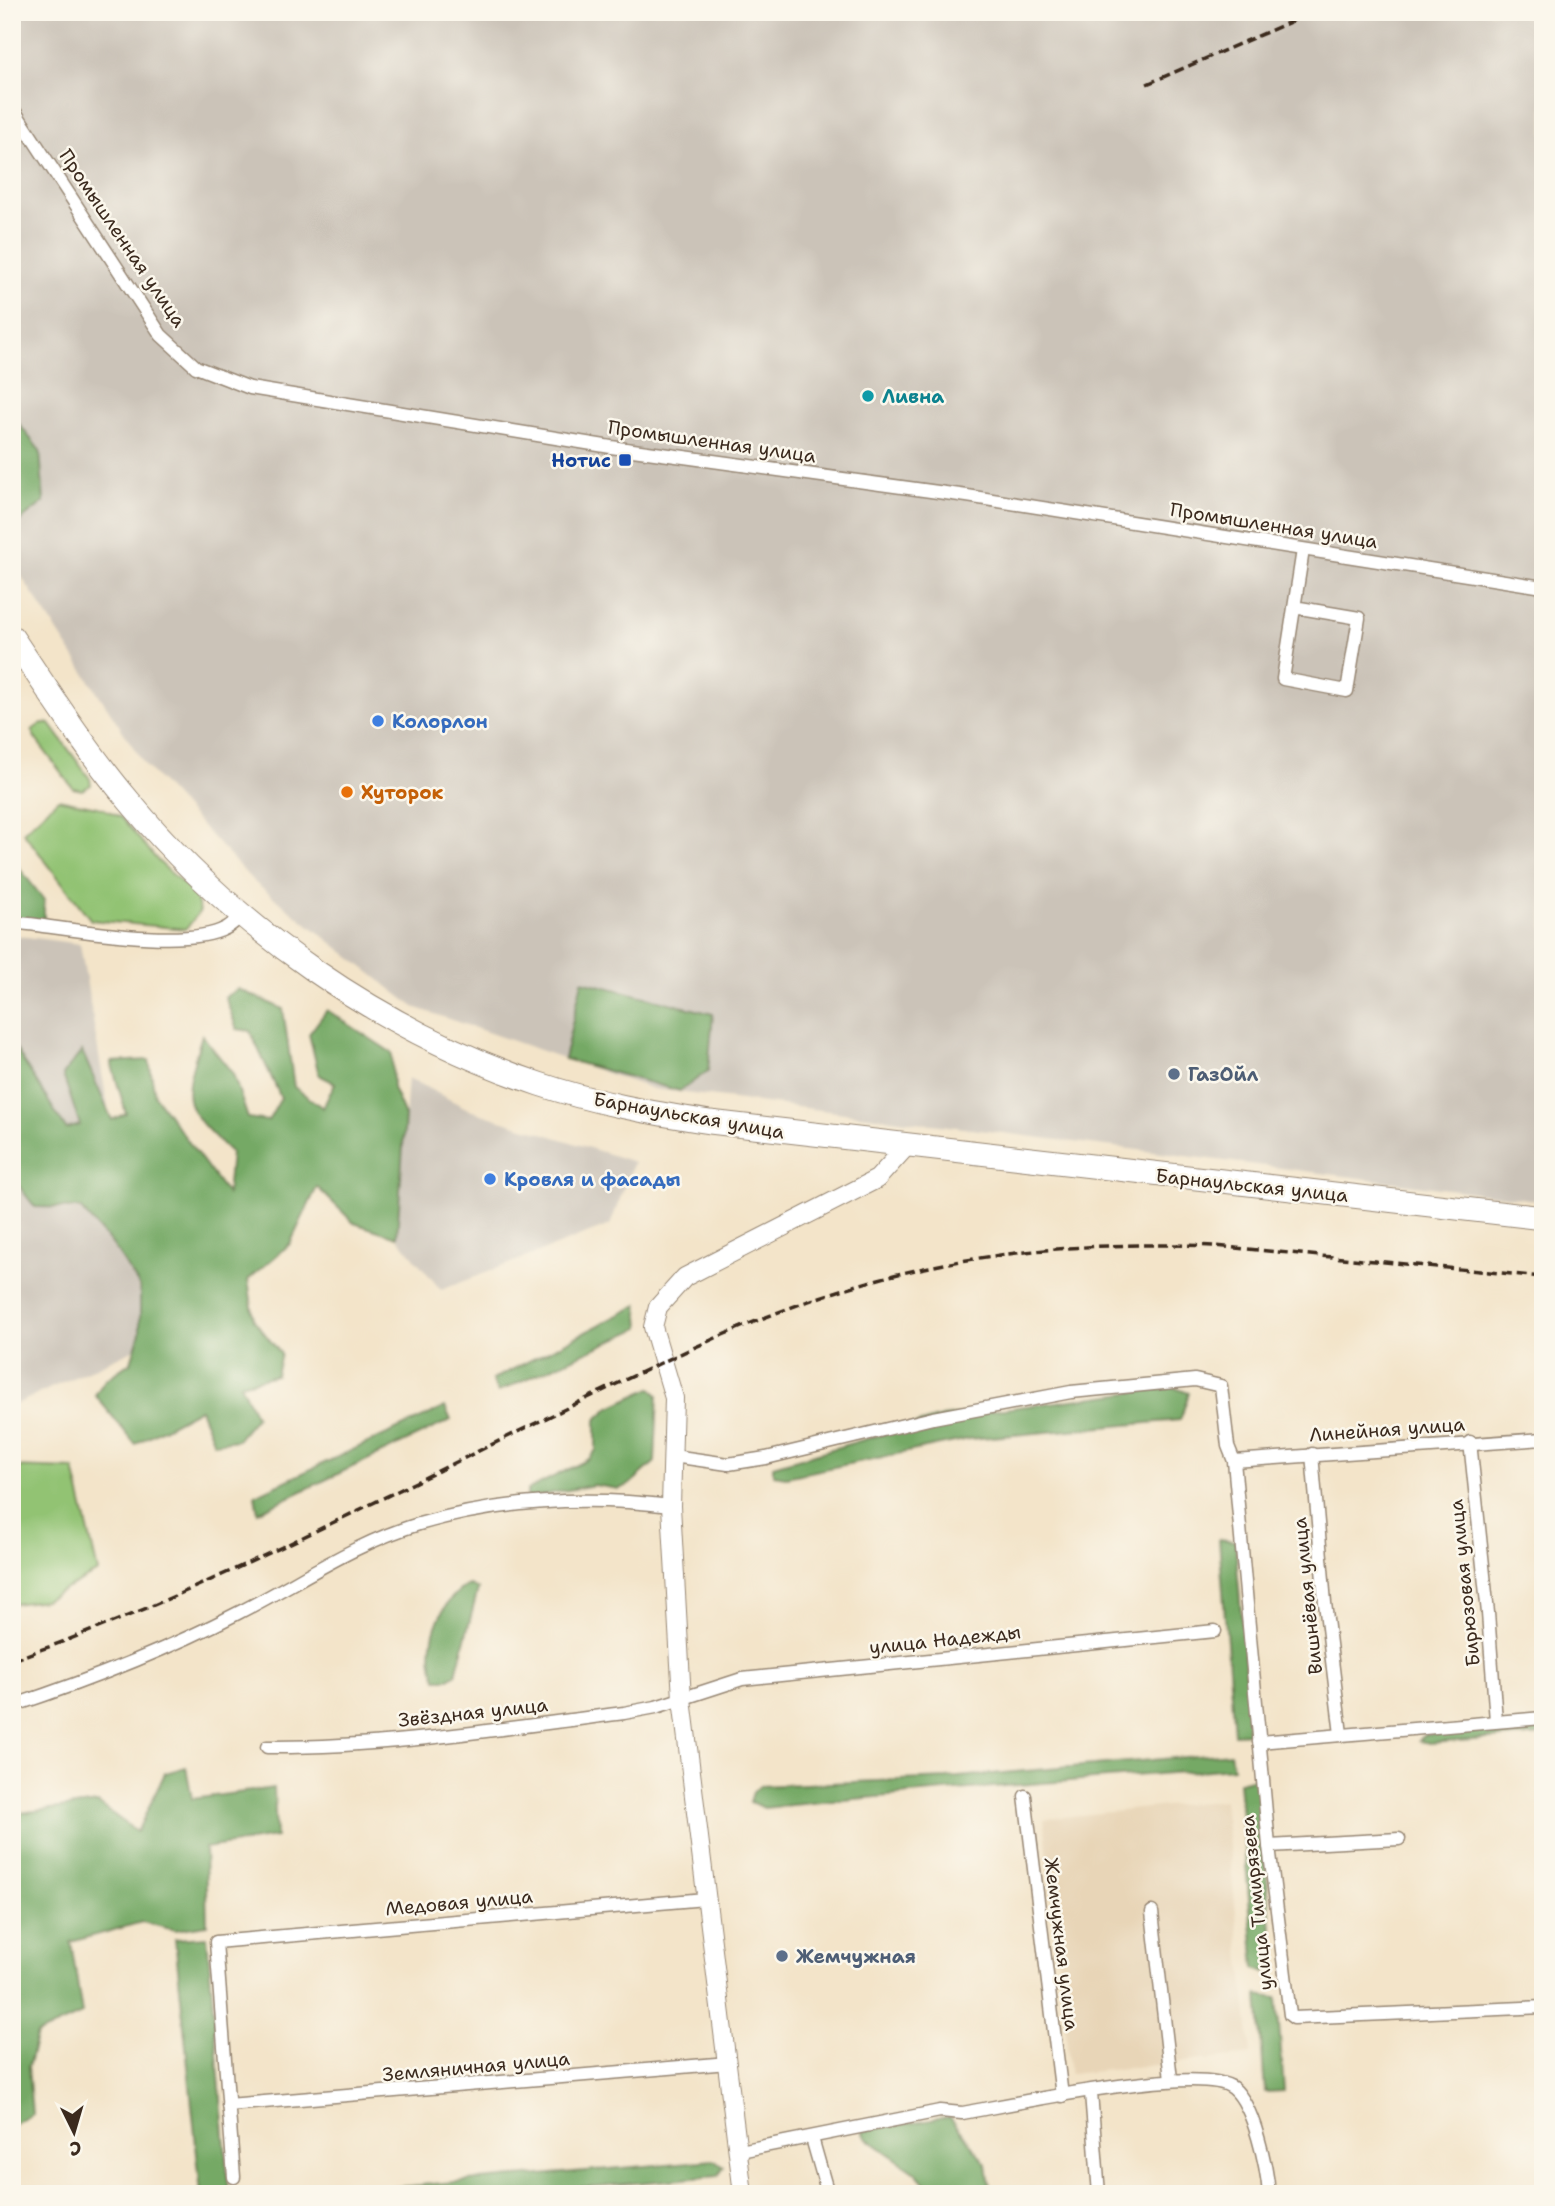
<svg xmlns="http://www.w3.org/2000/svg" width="1555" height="2206" font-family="'Shantell Sans',sans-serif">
	<rect width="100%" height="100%" fill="#fbf7ec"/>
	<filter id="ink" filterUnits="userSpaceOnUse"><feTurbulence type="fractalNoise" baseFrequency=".0143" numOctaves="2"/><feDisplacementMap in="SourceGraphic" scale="14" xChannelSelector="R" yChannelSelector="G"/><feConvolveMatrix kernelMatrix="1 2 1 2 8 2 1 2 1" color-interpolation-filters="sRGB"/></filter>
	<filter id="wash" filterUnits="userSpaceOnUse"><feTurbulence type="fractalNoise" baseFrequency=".00686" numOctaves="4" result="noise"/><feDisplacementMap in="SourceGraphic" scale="28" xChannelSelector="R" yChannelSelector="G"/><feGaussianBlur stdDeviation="1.57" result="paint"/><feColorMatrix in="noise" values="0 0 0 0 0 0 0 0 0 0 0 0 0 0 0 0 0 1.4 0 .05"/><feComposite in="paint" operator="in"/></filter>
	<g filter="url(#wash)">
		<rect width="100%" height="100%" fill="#f3e4c9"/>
		<!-- built -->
		<polygon fill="#e8d5b7" points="1224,1800 1251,2055 1070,2074 1044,1819"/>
		<!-- industrial -->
		<g fill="#cbc3b8">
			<polygon points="12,12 1543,12 1543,1201 653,1089 414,1007 254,882 145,765 12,562"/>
			<polygon points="12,935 80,944 148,1343 12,1406"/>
			<polygon points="408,1078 472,1111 634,1162 610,1225 441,1290 397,1237"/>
		</g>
		<!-- green -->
		<g fill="#92c373" stroke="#667648" stroke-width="2">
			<polygon points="42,723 50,724 90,779 91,785 82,790 73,788 35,738 32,730"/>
			<polygon points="58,799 102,808 121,817 158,861 195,895 200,911 186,929 91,920 23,832"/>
			<polygon points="12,1467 74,1469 98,1572 45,1600 12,1604"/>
		</g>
		<!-- forest -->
		<g fill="#75a965" stroke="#586a42" stroke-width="2">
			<polygon points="12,415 40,451 44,502 12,527"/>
			<polygon points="14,861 44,900 44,921 12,918"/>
			<polygon points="582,981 713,1014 708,1071 680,1091 564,1059"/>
			<path d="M238,989l45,20 11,78 29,21 12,-25 -16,-8 -10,-41 18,-24 65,43 1,35 12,28 -8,121 -43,-14 -37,-36 -27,57 -42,36 6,40 27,34 -5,21 -36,9 16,33 -19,23 -23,3 -14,-34 -65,35 -40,-49 10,-15 26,-18 9,-29v-46l-27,-42 -33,-37 -45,-1 -23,-30v-134l54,86 14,-4 -17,-50 19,-24 30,69 14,-7 -15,-51 38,-2 6,36 72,98 4,-41c-52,-51 -50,-49 -29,-118l31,39 15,44 20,3 13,-23 -31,-67 -13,-2 -12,-32z"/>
			<polygon points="638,1305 640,1328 498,1392 492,1380"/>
			<polygon points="1173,1387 1189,1393 1180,1420 969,1439 786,1477 773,1475 773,1466 942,1417"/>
			<polygon points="651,1388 658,1395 655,1462 629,1485 619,1489 594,1485 527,1498 527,1490 589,1459 596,1450 596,1420 610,1407"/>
			<polygon points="445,1407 451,1420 258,1512 255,1495"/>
			<polygon points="1219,1539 1235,1541 1251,1733 1234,1734"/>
			<path d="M469,1585l9,4 -22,85 -7,5h-12c-16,-28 3,-82 32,-94z"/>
			<polygon points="1543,1724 1543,1735 1430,1743 1419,1741 1424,1735"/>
			<path d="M1230,1753l3,15c-156,13 -313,23 -469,40l-14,-6 3,-10 7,-6 187,-8z"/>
			<polygon points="186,1767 192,1799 274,1788 276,1837 205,1848 207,1925 175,1930 142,1922 71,1942 82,2014 37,2034 28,2067 32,2114 12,2126 12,1814 98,1803 137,1832 165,1773"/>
			<polygon points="1259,1777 1273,1955 1266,1972 1255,1968 1239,1782"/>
			<polygon points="207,1937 228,2181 229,2194 201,2194 175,1939"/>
			<polygon points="1258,1995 1277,1998 1284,2091 1265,2092"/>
			<polygon points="950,2117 987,2165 991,2194 935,2194 915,2172 865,2137 862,2131"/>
			<polygon points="714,2160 724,2167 718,2176 504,2194 315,2194"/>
		</g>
	</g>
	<g filter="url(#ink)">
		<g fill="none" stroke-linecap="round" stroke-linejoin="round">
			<!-- street casing -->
			<g stroke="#978774" stroke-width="15">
				<g id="street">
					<polyline points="12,107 161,335 196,367 250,388 611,447 967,496 1543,587"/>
					<polyline points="1294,607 1359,618 1347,691 1283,679 1303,550"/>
					<path d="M12,922c50,5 172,29 214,6 6,-3 11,-9 17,-13"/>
					<polyline points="1470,1442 1488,1613 1496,1721"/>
					<polyline points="1312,1454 1325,1603 1341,1734"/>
					<polyline points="673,1456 728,1464 766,1458 933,1418 1071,1392 1195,1380 1221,1386 1228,1446 1234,1461 1269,1846 1290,2015 1294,2018 1543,2007"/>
					<polyline points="1234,1461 1543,1439"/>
					<path d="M12,1706c78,-26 153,-55 226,-93 60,-30 116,-70 181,-89 82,-24 168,-28 252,-18"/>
					<polyline points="1259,1742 1543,1718"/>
					<path d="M267,1747c119,1 239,-19 357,-34l32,-6 86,-28 473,-48"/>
					<polyline points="1025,1796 1062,2096"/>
					<polyline points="1269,1846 1399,1839"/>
					<polyline points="1152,1912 1171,2079"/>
					<polyline points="1091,2093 1099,2194"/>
					<polyline points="228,2105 728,2063"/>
					<polyline points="812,2138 828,2194"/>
					<path d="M740,2151l200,-40 22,2c47,-8 239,-50 271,-25 21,17 34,80 36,106"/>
					<polyline points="234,2177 216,1942 705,1899"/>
				</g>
			</g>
			<!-- secondary casing -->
			<g stroke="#978774" stroke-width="20">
				<polyline id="secondary" points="743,2194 682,1699 671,1506 674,1398 653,1327 658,1307 685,1277 877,1179 907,1146"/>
			</g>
			<!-- highway casing -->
			<g stroke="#978774" stroke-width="25">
				<path id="highway" d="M12,637c38,56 74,113 117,164 106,128 253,230 410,283 56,19 113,29 171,38l833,96"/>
			</g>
			<!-- street -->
			<use href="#street" stroke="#fff" stroke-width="12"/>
			<!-- secondary -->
			<use href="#secondary" stroke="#fff" stroke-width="18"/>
			<!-- highway -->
			<use href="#highway" stroke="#fff" stroke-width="23"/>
			<!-- rail -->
			<g stroke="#3b2a1e" stroke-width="3.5" stroke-dasharray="10 5" stroke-linecap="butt">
				<polyline points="1147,84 1313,12"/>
				<path d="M12,1660c191,-66 371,-164 553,-251 107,-52 214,-105 329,-134 106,-26 212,-33 321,-29l328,31"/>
			</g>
		</g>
	</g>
	<!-- markers -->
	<circle fill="#0f9aa8" stroke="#fbf7ec" stroke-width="2.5" cx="868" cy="396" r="7"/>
	<rect fill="#1a4fb4" stroke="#fbf7ec" stroke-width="2.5" x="618" y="453" width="14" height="14" rx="3.5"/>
	<g fill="#3f7fe0" stroke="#fbf7ec" stroke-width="2.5">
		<circle cx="378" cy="721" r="7"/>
		<circle cx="490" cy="1179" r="7"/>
	</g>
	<circle fill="#e8710a" stroke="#fbf7ec" stroke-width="2.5" cx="347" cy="792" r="7"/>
	<g fill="#5c6f8a" stroke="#fbf7ec" stroke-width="2.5">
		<circle cx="1174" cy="1074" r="7"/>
		<circle cx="782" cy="1956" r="7"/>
	</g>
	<g text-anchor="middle" stroke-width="5" stroke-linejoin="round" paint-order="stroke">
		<!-- street labels -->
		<g font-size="19" fill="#3b2a1e" stroke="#fbf7ec">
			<text transform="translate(123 238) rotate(56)" y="7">Промышленная улица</text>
			<text transform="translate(712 441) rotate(8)" y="7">Промышленная улица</text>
			<text transform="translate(1274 525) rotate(9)" y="7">Промышленная улица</text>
			<text transform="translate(689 1115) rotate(10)" y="7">Барнаульская улица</text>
			<text transform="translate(1252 1185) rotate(6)" y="7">Барнаульская улица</text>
			<text transform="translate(1387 1429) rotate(-4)" y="7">Линейная улица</text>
			<text transform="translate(1464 1583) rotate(-96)" y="7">Бирюзовая улица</text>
			<text transform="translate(1307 1596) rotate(-96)" y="7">Вишнёвая улица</text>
			<text transform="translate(945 1639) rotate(-6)" y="7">улица Надежды</text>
			<text transform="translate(473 1712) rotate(-6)" y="7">Звёздная улица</text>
			<text transform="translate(459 1902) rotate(-5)" y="7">Медовая улица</text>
			<text transform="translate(1256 1903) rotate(-96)" y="7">улица Тимирязева</text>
			<text transform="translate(1062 1944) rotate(83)" y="7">Жемчужная улица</text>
			<text transform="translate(476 2066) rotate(-5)" y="7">Земляничная улица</text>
		</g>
		<!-- culture labels -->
		<g font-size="19" font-weight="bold" fill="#0d838f" stroke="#fbf7ec" text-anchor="start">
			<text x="882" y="403">Ливна</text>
		</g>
		<!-- transit labels -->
		<g font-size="19" font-weight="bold" fill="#164399" stroke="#fbf7ec" text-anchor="end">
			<text x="611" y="467">Нотис</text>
		</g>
		<!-- shop labels -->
		<g font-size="19" font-weight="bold" fill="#366cbe" stroke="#fbf7ec" text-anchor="start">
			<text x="392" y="728">Колорлон</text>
			<text x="504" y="1186">Кровля и фасады</text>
		</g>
		<!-- food labels -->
		<g font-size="19" font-weight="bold" fill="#c56008" stroke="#fbf7ec" text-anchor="start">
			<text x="361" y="799">Хуторок</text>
		</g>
		<!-- service labels -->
		<g font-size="19" font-weight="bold" fill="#4e5e75" stroke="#fbf7ec" text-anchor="start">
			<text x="1188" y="1081">ГазОйл</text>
			<text x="796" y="1963">Жемчужная</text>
		</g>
	</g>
	<!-- margin -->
	<rect width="1555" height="2206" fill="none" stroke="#fbf7ec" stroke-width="42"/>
	<!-- north arrow -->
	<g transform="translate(74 2132) rotate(175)" stroke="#fbf7ec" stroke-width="5" paint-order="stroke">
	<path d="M0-5L12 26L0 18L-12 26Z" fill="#3b2a1e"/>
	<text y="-10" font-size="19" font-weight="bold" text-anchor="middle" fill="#3b2a1e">С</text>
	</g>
</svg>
